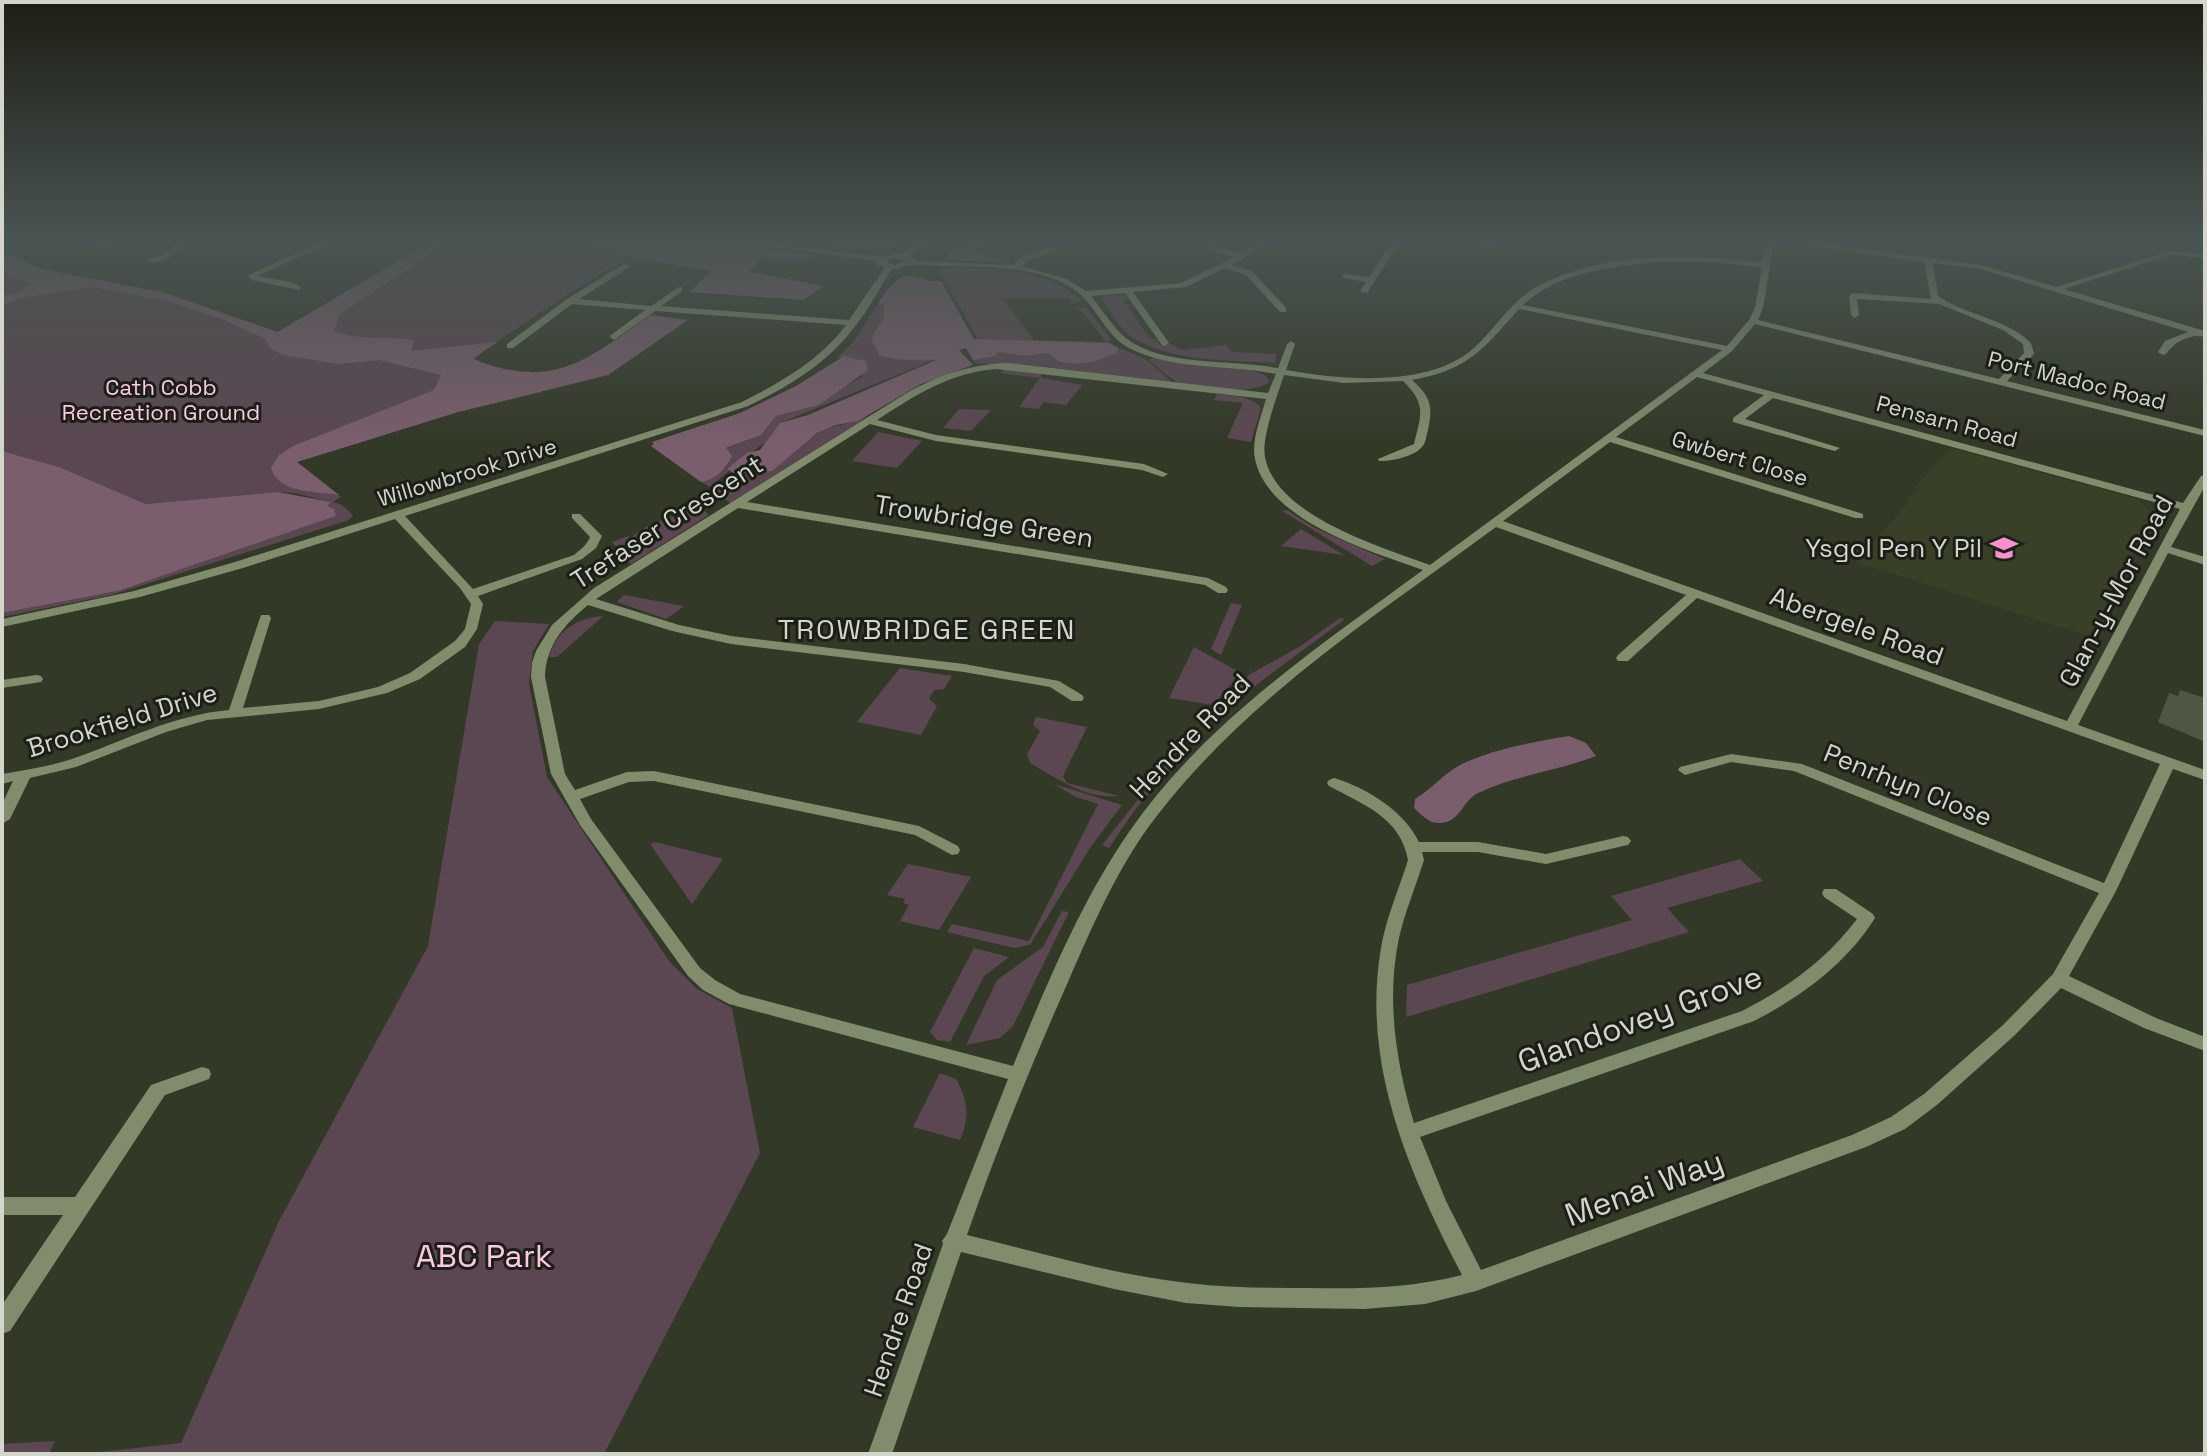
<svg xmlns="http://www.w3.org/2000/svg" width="2207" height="1456" font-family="'Space Grotesk',sans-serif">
	<rect width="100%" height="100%" fill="#333927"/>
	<!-- built -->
	<polygon fill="#384027" points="1951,448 2137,499 2156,516 2089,636 1856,562 1909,502 1906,501 1917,490 1913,488"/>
	<!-- green -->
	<g fill="#5b4752">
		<path d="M434,240h228c-67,32 -127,77 -189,118l69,34 -84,20 -161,50 44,35 -8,5 9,3 11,10 -4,5 -238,75 -109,22v-4l116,-22 218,-75 -10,-10 4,-4 -35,-9 -17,-1 -132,12 -87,-37 -57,-16v-192l7,-3 33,13 123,24 112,39z"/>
		<path d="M942,268c46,0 104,-2 139,33l-10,3v-6h-69l32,42 72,2 -24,-31 -8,-3 12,-1 25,32 -3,1 1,3 -131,-3 -39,-70z"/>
		<path d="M1107,295h18l2,4 -4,1 27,39h6l4,6 11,-1 11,6 44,-5 6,7 45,2 -2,9c-45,-3 -103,-1 -142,-25 -13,-9 -22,-26 -32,-39z"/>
		<polygon points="878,303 884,303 884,317 876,333 890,359 936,359 780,423 766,442 727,469 729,471 710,487 701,482 718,474 727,465 725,449 761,435 776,416 819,405 839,389 862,377 857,358 837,358 855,340"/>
		<polygon points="1119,348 1144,358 1172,382 1023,364 977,364 973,360 995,356 999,352 1024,356 1048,353 1060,362 1077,364 1097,361 1117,353"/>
		<path d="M1153,358l97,12 15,5 4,7c-13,13 -79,8 -94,-1 -9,-6 -18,-14 -26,-21z"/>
		<polygon points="1004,368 1041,374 1042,378 1082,385 1066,405 1044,402 1038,409 1019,407 1040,378 1001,373"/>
		<path d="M1217,394c15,2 34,1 44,14l-10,34 -24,-4 16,-35 -29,-3z"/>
		<path d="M900,397l-170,106 -18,-13 21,-17c46,9 53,-22 87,-41 12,-6 23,-7 36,-11 15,-4 30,-16 44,-24z"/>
		<polygon points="959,409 991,410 971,431 943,428"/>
		<polygon points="878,432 922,441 897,468 852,461"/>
		<polygon points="700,507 709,515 631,564 612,542 628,536 630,538 649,525"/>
		<polygon points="1287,510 1315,528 1385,559 1372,566 1282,511"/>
		<polygon points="1301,529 1344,555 1281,546"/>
		<polygon points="624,595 684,606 666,619 617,602"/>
		<polygon points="1231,603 1242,605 1221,655 1211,649"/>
		<path d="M603,616l-46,41h-8c7,-26 29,-40 54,-41z"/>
		<polygon points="1340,618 1345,619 1260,682 1220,717 1215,714 1250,674 1299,647"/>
		<polygon points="495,621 549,624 533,651 529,684 547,777 669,961 697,989 732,1008 760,1153 604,1454 80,1454 181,1443 278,1223 428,946 479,644"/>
		<polygon points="1194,647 1241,673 1213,705 1169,698"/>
		<polygon points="900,668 952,676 944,689 934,690 929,699 937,706 921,735 857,722"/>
		<path d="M1036,717l51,10 -24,49 4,7 52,13c-32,4 -63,-18 -89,-33l-3,-9 13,-23 -7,-6z"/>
		<polygon points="1167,763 1172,766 1134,811 1109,848 1102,845"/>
		<polygon points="1054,784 1122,805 1090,848 1030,945 1014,948 947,932 952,924 1029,941 1098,804 1076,797"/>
		<polygon points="655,842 723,859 692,904 650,844"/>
		<polygon points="1740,859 1763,881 1667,908 1689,932 1406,1017 1407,985 1632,920 1611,896"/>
		<polygon points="908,864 971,877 939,930 900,921 909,905 903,903 905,899 887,895"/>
		<polygon points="1062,911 1069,912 1013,1026 1000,1038 966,1045 997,980 1043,947"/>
		<polygon points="974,948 1009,957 984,976 950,1042 937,1040 930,1032"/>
		<path d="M940,1073l16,6c12,22 14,38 4,61l-47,-13z"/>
		<polygon points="55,1441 49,1454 2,1454 2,1444"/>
	</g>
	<!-- forest -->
	<g fill="#7a5e6d">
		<path d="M434,240h17l-112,75 -5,16c26,10 53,5 80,9l-3,11 86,-9 -24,17c81,32 114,1 177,-44l38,5 -80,55 -150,37 -161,50 42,33c-24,-4 -60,-1 -68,-27l8,-13 14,-9 141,-56 7,-15 -62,-15 -40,4 -56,-9 -12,-6 -7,-11 -42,-19 -55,-18 -74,-14 -68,10 -23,8v-10l17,-1 13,-11 -30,-10v-20l68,-9 -62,10 34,15 123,24 113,39z"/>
		<polygon points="525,240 706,240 816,255 806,261 761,258 749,272 824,286 803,300 689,292 712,271 629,256 598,247 567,247"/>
		<polygon points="848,240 898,240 895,248 815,249 810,245"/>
		<polygon points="971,240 1004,240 970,252 1009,262 946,260 948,251"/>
		<path d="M911,275l18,6h12l33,58 135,4 10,5 -2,5 -20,8 -20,3 -17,-2 -12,-9 -24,3 -25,-4 -4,4 -22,4 -7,-12 -7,2 14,15 -52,19 -63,37 -22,4 -19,8 -45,38 -37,3 -8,-5 20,-16 13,-3 20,-27 28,-8 128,-55c-17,-1 -40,2 -57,-5l-8,-16 13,-22v-13l-6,-1c9,-12 17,-26 33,-28z"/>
		<path d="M844,356l22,5 2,9 -49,35 -43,11 -15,19 -35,13 6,8c-6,12 -16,24 -31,26l-50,-36 3,-2 -2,-2 88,-29 56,-27z"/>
		<polygon points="2,451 59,467 146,504 278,492 331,502 327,506 334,509 336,516 118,591 2,613"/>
		<path d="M1569,736l17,7 10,13c-38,15 -81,19 -118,37 -15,7 -18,29 -37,30 -12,1 -19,-8 -27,-15l1,-9c17,-10 28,-25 45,-34 32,-16 74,-23 109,-29z"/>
	</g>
	<!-- building -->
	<polygon fill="#4f5642" points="2180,690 2205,698 2205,742 2158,722 2169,693 2178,696"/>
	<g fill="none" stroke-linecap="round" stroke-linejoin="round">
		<!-- minor -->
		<g fill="#818c6d" fill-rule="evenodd">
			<polygon points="124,240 189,240 191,242 165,260 150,263 146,261 147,259 159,256 178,244 142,243 96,247 92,245"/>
			<polygon points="326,240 337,240 257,276 291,282 300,286 300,290 251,280 248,275"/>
			<path d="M716,240h26l142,17c4,-2 9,-2 14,-3 13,-2 20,-14 35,-14l-24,15 8,6 96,4 9,-8 34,-12 4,2 -1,2 -31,12 -6,5 45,13 19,12 95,-8 53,-26 -29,-8 3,-9h8l-3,6 26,7 25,-13h10l-43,25 21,6 34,37v4h-6l-34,-37 -21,-7 -39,19 -53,5 36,51 -4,3 -3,-1 -37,-52 -34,3c12,14 21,31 36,43 38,28 105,20 151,29l9,-24 4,-3 4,3 -9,26c56,10 143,18 188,-22 23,-21 38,-49 66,-63 68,-34 149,-31 222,-23l4,-22h8l-11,68 -5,12 241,59 25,-26 -1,-9 -20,-14 -64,-26 -82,-5 2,16 -4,3 -4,-3 -2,-19 4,-3 78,6 -7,-37 -149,-22h23l183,25 76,22 112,-36 36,3v4l-35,-3 -106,34 141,42v6c-14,-4 -31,5 -39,17l-3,1 -5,-3 7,-11 23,-9 -208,-63 -47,-6 5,33c29,20 68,22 93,47l3,11 -27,27 198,49v6l-450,-112 -23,27 -29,22 480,130 18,-27 4,-1v11l-34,61 34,10v8l-37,-12 -90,172 127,45v10l-32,-11 -57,122 -47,85 87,42 49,19v14l-61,-23 -83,-40 -46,47 -77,69 -33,25 -39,18 -390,144 -51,13 -61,5 -125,-2 -53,-4 -72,-14 -153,-37 -69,202h-24l75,-210 -1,-3 5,-7 61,-155 -279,-75 -26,-14 -15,-14 -108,-151 -29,-51 -20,-97 1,-14 4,-12 16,-26 42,-37 311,-194c33,-19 66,-30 104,-31l259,30 8,-19c-48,-10 -100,-3 -145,-25 -25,-12 -33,-41 -55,-58 -33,-26 -95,-24 -136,-25 -9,0 -21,-2 -30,-1 -7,0 -12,4 -18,4 -12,18 -24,41 -36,56 -27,37 -66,61 -108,81l-343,110 68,73 101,-34c7,-6 13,-10 16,-18l-18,-19v-4h8l22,22 -6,12 -14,11 -104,37 5,8 -6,25 -12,18 -45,32 -33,14 -68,16 -112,11 -41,12 -90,35 -46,11 -20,41 -8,5v-20l11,-23 -11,3v-10c22,-4 45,-7 67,-14 53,-18 103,-45 160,-50l32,-95h8l2,3 -28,90 76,-7 59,-14 32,-14 45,-32 10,-12 6,-25 -11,-16 -65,-69 -152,49 -103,29 -138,30v-8l132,-28 101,-29 507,-160c39,-20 77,-41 104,-77l-191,-14 -41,29 -4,-3 1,-2 34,-25 -73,-6 -59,44h-6v-4l60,-45 57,-35 7,2 -52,33 72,7 28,-19h3v4l-21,15 188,14 36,-53 -9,-2 1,-4zM892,258l15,2 -12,5 -9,-3zM1653,262h57l52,5 -7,41 -6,12 -22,26 -204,-41c34,-32 86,-38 130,-43zM1519,309l203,41 -292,215c-49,-18 -154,-49 -165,-108 -4,-20 13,-63 19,-82l60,8 59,-2c24,23 18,34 11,63l-36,15 1,2c11,1 35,-5 42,-13 5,-4 5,-12 7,-18 5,-24 3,-33 -16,-50 58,-11 70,-30 107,-71zM995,369l271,30c-5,18 -15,41 -11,60 13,62 115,92 168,111 -106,78 -218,152 -294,262 -49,71 -83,154 -116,234l-273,-72 -25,-14 -15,-12 -109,-149 -11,-20 49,-17 25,-1 261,54 37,20 6,-1 2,-4 -2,-4 -39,-20 -265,-55 -27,1 -52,18 -10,-16 -20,-97c1,-32 19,-52 43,-72l84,26 59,13 233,28 86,15 22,14h10l2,-3 -2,-3 -23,-14 -95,-17 -233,-28 -52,-11 -83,-26 142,-91 467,77 13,8h8l2,-3 -2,-3 -18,-9 -461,-76 123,-78 66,17 206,29 21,7 5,-3 -24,-10 -208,-29 -59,-15c37,-24 72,-47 118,-51zM1697,377l67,18 -31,23v4l98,28 4,1 5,-3 -95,-29 28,-21 407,111 -113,212 -564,-200 107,-79 245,76h8v-4l-247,-77zM1496,527l190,68 -68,60 -2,3 2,3h10l69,-63 463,166 -56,119 -302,-119 -71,-10 -51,13 -2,3 7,5 46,-13 63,9 305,122 -46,81 -50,51 -79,69 -33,23 -39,18 -371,135 -35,-69 -26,-64 334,-116c48,-25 92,-57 121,-103l-2,-4 -37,-25h-12l-2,4 2,4 33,22c-31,41 -70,69 -115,92l-328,112c-18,-60 -28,-124 -15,-185 6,-27 17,-52 25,-78l-2,-8h56l68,12 77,-18 5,-1 3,-4 -3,-4 -5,-1 -77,18 -68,-12h-59c-15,-31 -52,-54 -85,-64l-5,2 -2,3 2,3c35,19 71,31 79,74 -9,29 -22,58 -27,88 -20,117 28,225 81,327 -51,13 -100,14 -152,13 -41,0 -82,0 -122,-5 -74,-8 -149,-31 -221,-48 30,-86 64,-170 101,-253 25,-57 50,-116 88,-165 92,-120 221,-202 340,-290z"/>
			<polygon points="1393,240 1401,240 1367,293 1360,291 1366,282 1343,278 1343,274 1346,274 1369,277"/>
			<polygon points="1441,240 1466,240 1498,246 1494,248"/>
			<polygon points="36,675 41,676 43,679 41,682 2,688 2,680"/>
			<polygon points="202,1067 209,1069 211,1074 209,1079 165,1095 10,1331 2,1334 2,1305 63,1215 2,1215 2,1197 75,1197 151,1085"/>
		</g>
	</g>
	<!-- sky -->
	<linearGradient id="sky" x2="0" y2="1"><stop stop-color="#1c1f15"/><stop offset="0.54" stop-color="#4a5452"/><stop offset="1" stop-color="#4a5452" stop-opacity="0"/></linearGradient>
	<rect width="2207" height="444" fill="url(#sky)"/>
	<!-- icons -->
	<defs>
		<g id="school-bare" transform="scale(2.16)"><path d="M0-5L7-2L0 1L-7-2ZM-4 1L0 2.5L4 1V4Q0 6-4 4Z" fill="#f790cd" stroke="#1c1f17" stroke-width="2.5" paint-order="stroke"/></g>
	</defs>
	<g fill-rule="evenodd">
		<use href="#school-bare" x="2004" y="548"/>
	</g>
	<g text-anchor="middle" stroke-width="6" stroke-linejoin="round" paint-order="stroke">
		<!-- far-street labels -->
		<g font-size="22" fill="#d2d6cb" stroke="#1c1f17">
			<text transform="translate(2077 380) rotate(14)" y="8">Port Madoc Road</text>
			<text transform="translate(1947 421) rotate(15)" y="8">Pensarn Road</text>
			<text transform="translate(1740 458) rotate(17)" y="8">Gwbert Close</text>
			<text transform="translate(467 472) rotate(-17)" y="8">Willowbrook Drive</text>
		</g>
		<!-- far-park labels -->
		<g font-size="22" fill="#fec7e6" stroke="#1c1f17">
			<text x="161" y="395">Cath Cobb<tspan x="161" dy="25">Recreation Ground</tspan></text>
		</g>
		<!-- street labels -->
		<g font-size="26" fill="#d2d6cb" stroke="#1c1f17">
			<text transform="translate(984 521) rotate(9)" y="9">Trowbridge Green</text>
			<text transform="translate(667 522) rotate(-33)" y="9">Trefaser Crescent</text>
			<text transform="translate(2116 591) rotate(-62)" y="9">Glan-y-Mor Road</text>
			<text transform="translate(1857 626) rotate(20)" y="9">Abergele Road</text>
			<text transform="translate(122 720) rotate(-17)" y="9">Brookfield Drive</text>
			<text transform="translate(1190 736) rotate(-46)" y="9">Hendre Road</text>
			<text transform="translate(1908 785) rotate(22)" y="9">Penrhyn Close</text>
			<text transform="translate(898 1320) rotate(-71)" y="9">Hendre Road</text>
		</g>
		<!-- poi labels -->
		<g font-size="26" fill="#d2d6cb" stroke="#1c1f17" text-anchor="end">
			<text x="1982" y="557">Ysgol Pen Y Pil</text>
		</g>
		<!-- neighbourhood labels -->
		<g font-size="28" letter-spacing="2" fill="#d2d6cb" stroke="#1c1f17">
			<text x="927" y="639">TROWBRIDGE GREEN</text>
		</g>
		<!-- near-street labels -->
		<g font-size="32" fill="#d2d6cb" stroke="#1c1f17">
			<text transform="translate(1640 1019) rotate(-20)" y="11">Glandovey Grove</text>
			<text transform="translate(1644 1188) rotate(-20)" y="11">Menai Way</text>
		</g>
		<!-- near-park labels -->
		<g font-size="32" fill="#fec7e6" stroke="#1c1f17">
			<text x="484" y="1267">ABC Park</text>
		</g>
	</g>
	<!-- border -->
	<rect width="2207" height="1456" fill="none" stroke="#d2d6cb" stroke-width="8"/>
</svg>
